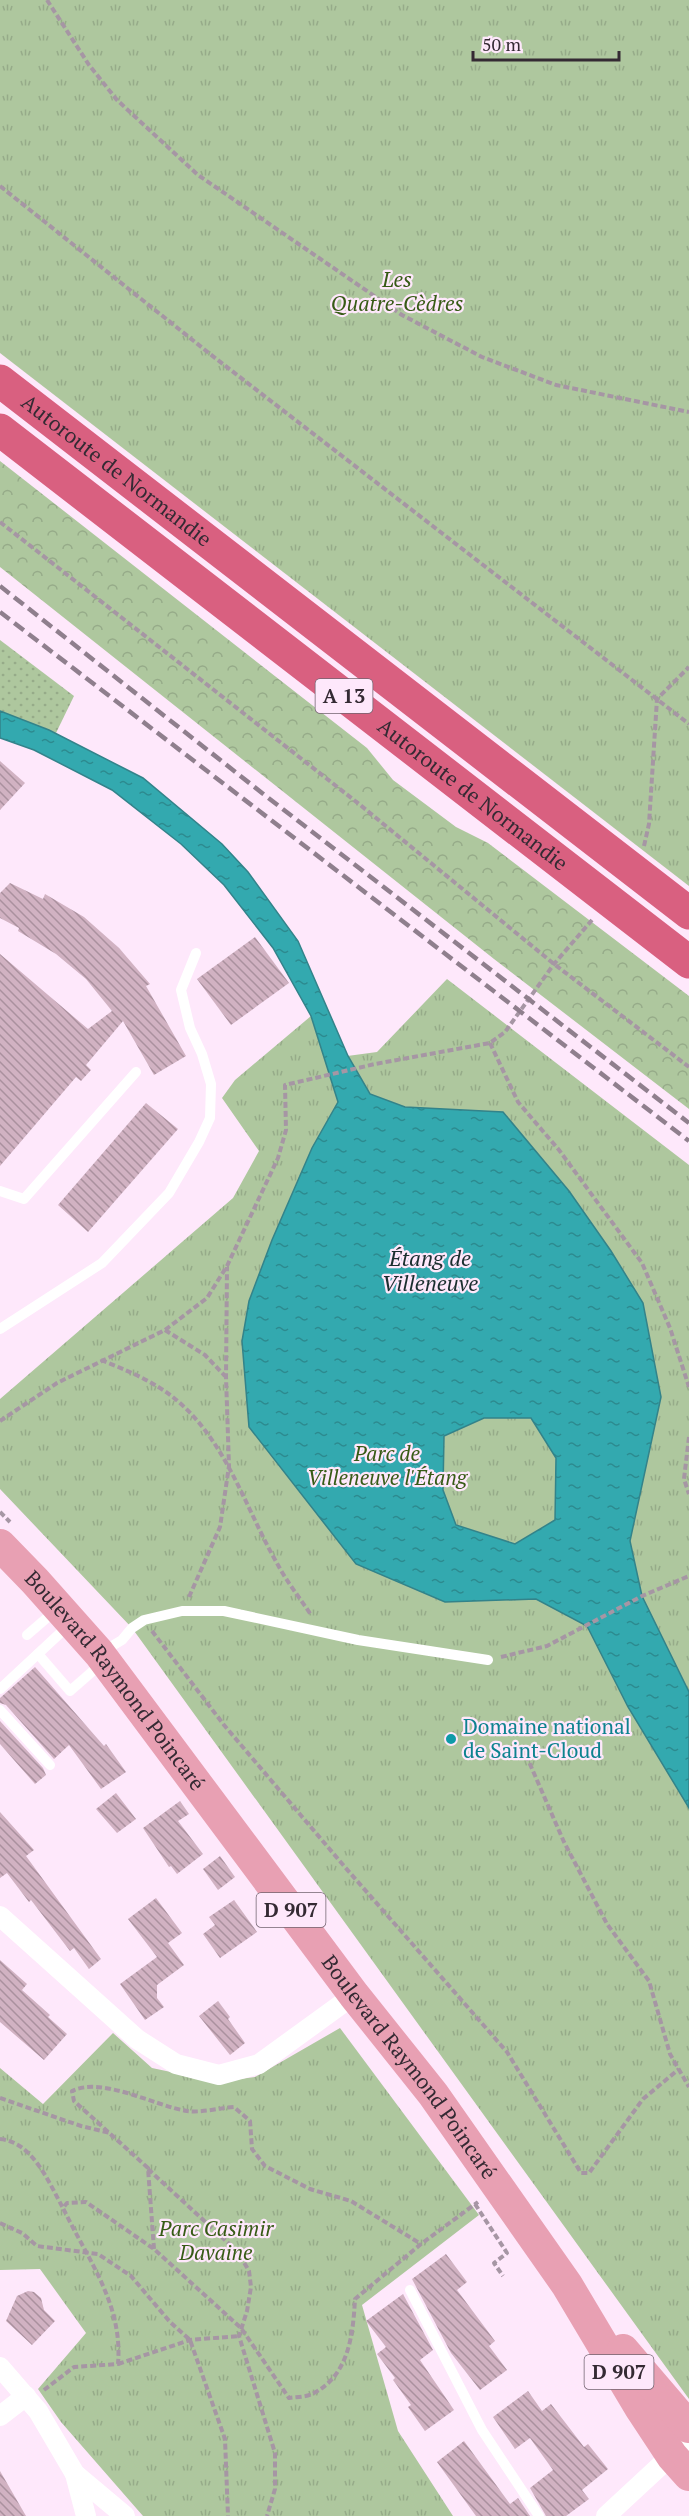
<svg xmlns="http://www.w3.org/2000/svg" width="689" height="2516" font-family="'PT Serif',serif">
	<defs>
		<pattern id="grass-dots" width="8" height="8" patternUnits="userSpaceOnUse" patternTransform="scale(1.5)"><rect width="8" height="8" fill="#aec79e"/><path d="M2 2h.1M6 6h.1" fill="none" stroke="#96ab89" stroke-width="1.8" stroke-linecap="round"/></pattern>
		<pattern id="forest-crowns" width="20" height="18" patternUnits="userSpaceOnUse" patternTransform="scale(1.5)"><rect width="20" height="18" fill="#aec79e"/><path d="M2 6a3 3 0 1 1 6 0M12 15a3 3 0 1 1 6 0" fill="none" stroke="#96ab89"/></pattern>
		<pattern id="park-tufts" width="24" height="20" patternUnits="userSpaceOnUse" patternTransform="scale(1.5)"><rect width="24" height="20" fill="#aec79e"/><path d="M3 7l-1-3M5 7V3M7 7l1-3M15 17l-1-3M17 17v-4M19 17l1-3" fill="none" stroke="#96ab89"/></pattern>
		<pattern id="water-ripples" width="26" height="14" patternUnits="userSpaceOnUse" patternTransform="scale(1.5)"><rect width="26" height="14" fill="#33a9af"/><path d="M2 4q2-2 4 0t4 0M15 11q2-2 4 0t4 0" fill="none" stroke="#2c8a8f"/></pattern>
		<pattern id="building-back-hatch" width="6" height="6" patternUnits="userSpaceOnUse" patternTransform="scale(1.5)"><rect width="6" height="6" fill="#d1b2c2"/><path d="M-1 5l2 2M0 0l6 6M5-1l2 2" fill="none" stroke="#aa919e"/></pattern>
	</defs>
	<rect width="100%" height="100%" fill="#fee8fb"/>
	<!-- grass -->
	<polygon fill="url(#grass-dots)" points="0,640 74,696 56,733 0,711"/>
	<!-- forest -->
	<polygon fill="url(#forest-crowns)" points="0,461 367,748 393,780 456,827 488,843 689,996 689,1109 494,959 0,567"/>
	<!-- park -->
	<g fill="url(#park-tufts)">
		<polygon points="0,0 689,0 689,886 0,353"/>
		<polygon points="447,979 689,1165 689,2399 132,1628 0,1489 0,1399 233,1198 259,1151 222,1098 235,1080 311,1016 325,1059 377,1052"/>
		<polygon points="340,2028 479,2215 362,2305 398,2431 453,2516 143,2516 61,2422 38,2389 86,2333 40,2269 0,2270 0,2068 43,2104 113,2033 152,2068 218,2082 255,2077"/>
	</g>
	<!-- water -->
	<path fill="url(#water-ripples)" stroke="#33838a" stroke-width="1.5" fill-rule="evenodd" d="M0,711l49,19 94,48 79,66 26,28 50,69 50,115 22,38 35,13 98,5 66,79 42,60 32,52 18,94 -31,144 12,55 47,96v116l-61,-101 -41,-81 -51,-27 -91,3 -89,-38 -107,-137 -7,-86 7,-40 23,-61 40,-92 26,-46 -27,-86 -38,-68 -49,-63 -43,-41 -69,-54 -78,-40 -34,-12zM484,1418h47l25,40 -1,62 -40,24 -59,-19 -13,-35 1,-54z"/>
	<!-- building -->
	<g fill="url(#building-back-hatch)">
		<polygon points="0,761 25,783 0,810"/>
		<polygon points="10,883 43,899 45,894 84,917 119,948 150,984 146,986 186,1056 154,1075 123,1021 86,1065 91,1070 81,1081 76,1077 0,1166 0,954 88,1029 112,1011 86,979 56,954 18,931 19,928 0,918 0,893"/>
		<polygon points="255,937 289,983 231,1025 197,979"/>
		<polygon points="146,1103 178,1129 88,1232 58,1205"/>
		<polygon points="35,1667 104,1746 106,1744 126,1772 101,1789 69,1745 54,1759 6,1705 0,1703 0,1698"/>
		<polygon points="0,1721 43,1768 46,1775 35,1784 0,1744"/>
		<polygon points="116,1793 136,1819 117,1833 96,1809"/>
		<polygon points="180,1801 189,1814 178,1821 203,1854 177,1874 171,1866 169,1867 143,1828"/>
		<polygon points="0,1812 34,1850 26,1856 101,1959 89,1969 74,1948 70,1951 31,1900 29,1902 7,1873 0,1878"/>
		<polygon points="220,1856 235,1877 218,1890 203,1869"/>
		<polygon points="156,1898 182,1933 168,1943 184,1965 157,1985 157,1998 164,2007 145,2020 120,1984 157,1957 128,1919"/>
		<polygon points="234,1900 257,1932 220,1958 203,1934 215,1925 209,1917"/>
		<polygon points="0,1960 27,1984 22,1990 50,2015 48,2017 67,2034 44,2060 0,2022"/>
		<polygon points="218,2001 230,2017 228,2019 245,2043 230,2055 199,2016"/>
		<polygon points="446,2254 467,2282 457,2290 495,2341 489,2346 507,2370 480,2390 451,2353 412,2279"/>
		<polygon points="28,2291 34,2292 41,2298 44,2310 55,2321 32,2345 6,2321 17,2296"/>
		<polygon points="403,2294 433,2350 420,2360 454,2410 425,2431 408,2407 411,2405 393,2380 395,2378 377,2354 386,2347 366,2321"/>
		<polygon points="528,2391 542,2411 551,2404 584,2447 588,2444 608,2469 582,2490 589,2499 566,2516 546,2516 530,2488 553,2470 530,2438 515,2449 493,2417"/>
		<polygon points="464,2441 510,2504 518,2498 530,2516 476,2516 437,2462"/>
		<polygon points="0,2471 26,2516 0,2516"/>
	</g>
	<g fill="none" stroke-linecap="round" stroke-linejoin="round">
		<!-- path -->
		<g stroke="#a696a4" stroke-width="4" stroke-dasharray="6 3" stroke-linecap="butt">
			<polyline points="47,0 89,65 117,100 198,175 402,315 482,357 556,385 689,412"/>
			<polyline points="0,186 210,354 689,724"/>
			<polyline points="0,522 359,804 554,964 689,1067"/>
			<polyline points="644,846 649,824 657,699 689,667"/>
			<polyline points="490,1043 518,1102 559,1150 642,1263 670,1328 689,1387"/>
			<polyline points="165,1330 205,1355 225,1376"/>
			<path d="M101,1360c25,10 52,21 73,38 53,43 71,110 104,167 9,17 22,33 33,50"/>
			<polyline points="0,1421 57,1383 165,1330 207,1298 227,1266 278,1158 286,1130 285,1085 375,1064 490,1043 505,1032 554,964 592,920"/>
			<polyline points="689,1437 684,1479 689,1494"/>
			<polyline points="0,1512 10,1522"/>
			<polyline points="189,1597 220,1527 229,1466 226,1377 227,1267"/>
			<polyline points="152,1631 224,1725 344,1866 507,2052 581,2173 589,2173 643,2099 679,2069"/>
			<polyline points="501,1657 547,1646 642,1596 689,1576"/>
			<polyline points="526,1755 564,1842 607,1924 649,1981 670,2054 689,2087"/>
			<polyline points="0,2098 81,2126 110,2133"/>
			<path d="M0,2139c33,3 49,44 63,69"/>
			<polyline points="148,2169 238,2252 249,2271 251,2287 247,2311 239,2336 275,2453 275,2489 267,2516"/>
			<polyline points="475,2204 507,2253 494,2263 503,2276"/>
			<polyline points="0,2223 22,2233 37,2246 98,2254 131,2276 170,2322 190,2340 225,2439 228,2516"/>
			<path d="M154,2249l-6,-81 -74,-67 -2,-10c30,-15 83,15 115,20 14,2 32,-3 47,-4l16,14 2,28 13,17 45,23 41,12 70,43"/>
			<polyline points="118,2364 190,2340 239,2336"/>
			<path d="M44,2390l30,-23 44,-3c5,-60 -30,-104 -55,-156l4,-5 19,-1 68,47 87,79 48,70c7,-1 17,-1 23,-4 37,-18 41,-59 43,-95l66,-55 57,-42"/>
		</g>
		<!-- service -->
		<g stroke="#fff" stroke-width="10">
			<polyline points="0,1191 24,1199 136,1072"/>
			<polyline points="0,1329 102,1263 169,1193 199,1142 210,1118 211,1084 202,1054 190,1028 181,990 196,953"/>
			<polyline points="27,1635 56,1610"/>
			<polyline points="102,1652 122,1640 132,1628 144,1620 182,1611 224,1611 358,1640 488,1660"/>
			<polyline points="38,1654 70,1691 102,1663"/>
			<polyline points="0,1689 70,1624"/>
			<polyline points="0,1710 50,1765"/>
			<polyline points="410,2290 482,2430 539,2516"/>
		</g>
		<!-- minor -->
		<g stroke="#fff" stroke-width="20">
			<polyline points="0,1916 137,2039 176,2064 219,2075 259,2064 354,1995"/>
			<polyline points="0,2367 38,2411 75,2474 125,2516"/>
			<polyline points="0,2416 26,2396"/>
			<polyline points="75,2474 86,2516"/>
			<polyline points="606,2516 689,2439"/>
		</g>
		<!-- primary -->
		<g stroke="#e8a0b3" stroke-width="32">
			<path id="s1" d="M0,1545l35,36 64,72 255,342 79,99 134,191 74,124 31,47 17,19"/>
			<polyline points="623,2350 689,2427"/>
		</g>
		<!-- motorway -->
		<g stroke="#d96080" stroke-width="33">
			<path id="s2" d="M0,381l689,532"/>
			<path id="s3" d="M0,430l689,532"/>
		</g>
		<!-- rail -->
		<g stroke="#8f7f8d" stroke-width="4.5" stroke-dasharray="12 6" stroke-linecap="butt">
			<polyline points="0,586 262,793 689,1123"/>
			<polyline points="0,612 689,1141"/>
		</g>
	</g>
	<!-- markers -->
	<circle fill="#0f9aa8" stroke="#fee8fb" stroke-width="2" cx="451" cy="1739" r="6"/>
	<g text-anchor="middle" stroke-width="4.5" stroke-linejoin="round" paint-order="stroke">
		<!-- shield labels -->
		<g fill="#fee8fb" stroke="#71636f" stroke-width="1.5">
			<rect x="315.5" y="679" width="57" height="34" rx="4.5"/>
			<rect x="256.5" y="1893" width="69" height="34" rx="4.5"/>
			<rect x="584.5" y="2355" width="69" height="34" rx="4.5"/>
		</g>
		<g font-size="20" font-weight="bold" fill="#342a33">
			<text x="344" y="703">A 13</text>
			<text x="291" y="1917">D 907</text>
			<text x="619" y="2379">D 907</text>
		</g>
		<!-- park labels -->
		<g font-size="21" font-style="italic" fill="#375b16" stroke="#fee8fb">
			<text x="397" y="287">Les<tspan x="397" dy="24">Quatre-Cèdres</tspan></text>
			<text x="387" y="1461">Parc de<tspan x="387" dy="24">Villeneuve l'Étang</tspan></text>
			<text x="216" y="2236">Parc Casimir<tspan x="216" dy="24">Davaine</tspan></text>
		</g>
		<!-- street labels -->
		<g font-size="21" fill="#342a33" stroke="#fee8fb">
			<text dy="7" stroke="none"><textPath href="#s2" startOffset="147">Autoroute de Normandie</textPath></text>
			<text dy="7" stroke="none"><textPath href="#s3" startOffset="597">Autoroute de Normandie</textPath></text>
			<text dy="7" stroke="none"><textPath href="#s1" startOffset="178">Boulevard Raymond Poincaré</textPath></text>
			<text dy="7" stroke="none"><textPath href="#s1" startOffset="664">Boulevard Raymond Poincaré</textPath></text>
		</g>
		<!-- culture labels -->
		<g font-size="21" fill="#0d838f" stroke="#fee8fb" text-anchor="start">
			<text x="463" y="1734">Domaine national<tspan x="463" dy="24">de Saint-Cloud</tspan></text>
		</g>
		<!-- water labels -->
		<g font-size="22" font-style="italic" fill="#1a2e2f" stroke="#fee8fb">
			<text x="430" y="1266">Étang de<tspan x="430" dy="25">Villeneuve</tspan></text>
		</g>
	</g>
	<!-- scale -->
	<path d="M473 51v9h146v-9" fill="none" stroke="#342a33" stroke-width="3"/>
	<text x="482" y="51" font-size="18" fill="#342a33" stroke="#fee8fb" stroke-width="4.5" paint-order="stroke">50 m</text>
</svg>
